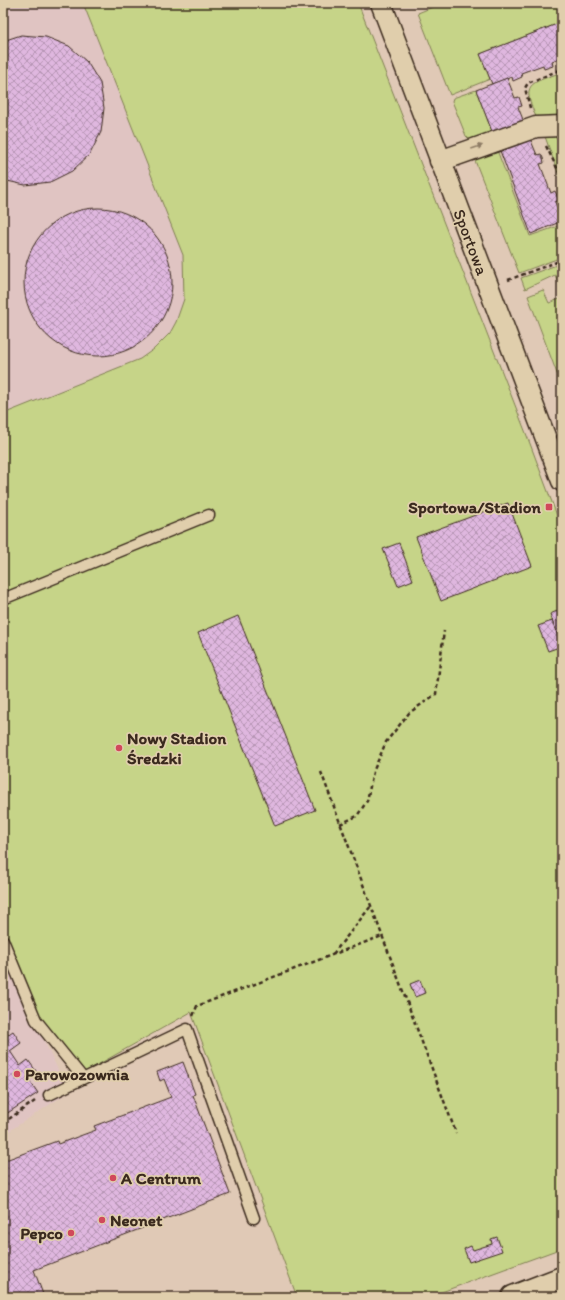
<svg xmlns="http://www.w3.org/2000/svg" width="565" height="1300" font-family="Itim,sans-serif">
	<defs>
		<pattern id="building-cross-hatch" width="8" height="8" patternUnits="userSpaceOnUse"><rect width="8" height="8" fill="#dfb7df"/><path d="M0 0l8 8M0 8l8-8" fill="none" stroke="#b695b4"/></pattern>
	</defs>
	<rect width="100%" height="100%" fill="#e0c9b6"/>
	<filter id="ink" filterUnits="userSpaceOnUse"><feTurbulence type="fractalNoise" baseFrequency=".025" numOctaves="2"/><feDisplacementMap in="SourceGraphic" scale="8" xChannelSelector="R" yChannelSelector="G"/><feConvolveMatrix kernelMatrix="1 2 1 2 8 2 1 2 1" color-interpolation-filters="sRGB"/></filter>
	<g filter="url(#ink)">
		<!-- built -->
		<g fill="#e0c4c2">
			<polygon points="3,3 124,3 297,454 3,580"/>
			<polygon points="3,950 23,998 69,1092 3,1135"/>
		</g>
		<!-- green -->
		<g fill="#c6d488" stroke="#807f53">
			<polygon points="83,3 358,3 529,441 562,529 562,1248 428,1297 297,1297 191,1012 85,1072 23,998 3,950 3,414 140,359 154,349 170,333 176,322 184,299 183,255"/>
			<polygon points="439,3 562,3 562,22 481,54 490,79 450,95 418,13 440,4"/>
			<path d="M562,72v48l-25,-1c-17,-37 -7,-35 25,-47z"/>
			<polygon points="476,90 493,134 470,140 466,136 452,101 453,98"/>
			<polygon points="543,131 562,132 562,182 561,181"/>
			<polygon points="495,145 530,236 561,225 562,228 562,257 519,273 472,153"/>
			<polygon points="562,263 562,291 555,275 525,289 521,278"/>
			<polygon points="543,290 549,303 562,298 562,387 528,296"/>
		</g>
		<!-- building -->
		<g fill="url(#building-cross-hatch)" stroke="#3b2a1e">
			<polygon points="562,22 562,57 552,61 553,66 544,69 543,65 521,73 522,77 513,81 512,77 492,84 480,54"/>
			<polygon points="21,35 46,37 69,46 87,62 100,83 104,108 101,132 90,154 72,171 50,182 25,185 3,180 3,41"/>
			<polygon points="507,78 515,98 519,97 522,106 518,107 524,122 493,134 476,90"/>
			<polygon points="529,136 537,155 541,154 543,158 544,163 540,164 551,193 555,191 559,200 555,202 562,221 531,234 499,148"/>
			<polygon points="562,205 562,221 557,207"/>
			<circle cx="98" cy="282" r="74"/>
			<polygon points="508,503 532,566 441,601 416,537"/>
			<polygon points="399,543 413,580 398,586 383,549"/>
			<polygon points="562,609 562,646 550,614"/>
			<polygon points="238,616 315,810 275,826 198,633"/>
			<polygon points="552,621 562,646 548,651 538,626"/>
			<polygon points="420,980 425,993 415,997 410,984"/>
			<polygon points="13,1031 21,1043 10,1051 20,1066 28,1060 36,1071 27,1077 38,1093 3,1116 3,1038"/>
			<polygon points="183,1062 195,1094 193,1095 230,1194 34,1270 44,1297 3,1297 3,1161 57,1141 58,1144 96,1130 94,1126 171,1097 164,1079 160,1081 157,1072"/>
			<polygon points="497,1237 502,1251 469,1262 464,1249 471,1246 473,1250 492,1244 491,1239"/>
		</g>
		<g fill="none" stroke-linecap="round" stroke-linejoin="round">
			<!-- lane casing -->
			<g stroke="#3b2a1e" stroke-width="13">
				<g id="lane">
					<polyline points="3,599 209,515"/>
					<polyline points="3,940 36,1020 83,1078"/>
					<polyline points="49,1095 187,1029 254,1218"/>
				</g>
			</g>
			<!-- street casing -->
			<g stroke="#3b2a1e" stroke-width="23">
				<g id="street">
					<polyline points="381,3 562,481"/>
					<polyline points="440,161 536,127 562,126"/>
				</g>
			</g>
			<!-- secondary casing -->
			<g stroke="#3b2a1e" stroke-width="25">
				<polyline id="secondary" points="513,1297 562,1278"/>
			</g>
			<!-- path -->
			<g stroke="#3b2a1e" stroke-width="2.5" stroke-dasharray="4 3" stroke-linecap="butt">
				<polyline points="530,108 525,88 528,83 562,69"/>
				<polyline points="546,146 559,172"/>
				<polyline points="508,280 562,260"/>
				<polyline points="321,772 456,1133"/>
				<polyline points="340,824 357,816 367,801 373,772 386,742 409,713 436,694 444,631"/>
				<polyline points="333,954 371,906"/>
				<polyline points="193,1016 197,1006 382,936"/>
				<polyline points="3,1123 35,1101"/>
			</g>
			<!-- lane -->
			<use href="#lane" stroke="#e0ceac" stroke-width="10"/>
			<!-- street -->
			<use href="#street" stroke="#e0ceac" stroke-width="20"/>
			<!-- secondary -->
			<use href="#secondary" stroke="#e0ceac" stroke-width="22"/>
		</g>
		<!-- one-way arrows -->
		<defs><path id="oneway-solid" d="M-6-.8H1V-3.2L6.5 0L1 3.2V.8H-6Z"/></defs>
		<use fill="#8e7c65" href="#oneway-solid" transform="translate(477 147) rotate(-19)"/>
	</g>
	<!-- markers -->
	<g fill="#d1495b" stroke="#e0ceac" stroke-width="1.5">
		<rect x="545" y="503" width="8" height="8" rx="2"/>
		<circle cx="119" cy="748" r="4"/>
		<circle cx="17" cy="1074" r="4"/>
		<circle cx="113" cy="1178" r="4"/>
		<circle cx="102" cy="1220" r="4"/>
		<circle cx="71" cy="1233" r="4"/>
	</g>
	<g text-anchor="middle" stroke-width="3.5" stroke-linejoin="round" paint-order="stroke">
		<!-- street labels -->
		<g font-size="17" fill="#3b2a1e" stroke="#e0ceac">
			<text transform="translate(471 242) rotate(69)" y="6">Sportowa</text>
		</g>
		<!-- poi labels -->
		<g font-size="17" font-weight="bold" fill="#3b2a1e" stroke="#e0ceac" text-anchor="start">
			<text x="541" y="513" text-anchor="end">Sportowa/Stadion</text>
			<text x="127" y="744">Nowy Stadion<tspan x="127" dy="20">Średzki</tspan></text>
			<text x="25" y="1080">Parowozownia</text>
			<text x="121" y="1184">A Centrum</text>
			<text x="110" y="1226">Neonet</text>
			<text x="63" y="1239" text-anchor="end">Pepco</text>
		</g>
	</g>
	<!-- margin -->
	<rect width="565" height="1300" fill="none" stroke="#e0ceac" stroke-width="16"/>
	<rect x="8" y="8" width="549" height="1284" fill="none" stroke="#3b2a1e" stroke-width="1.5" filter="url(#ink)"/>
</svg>
